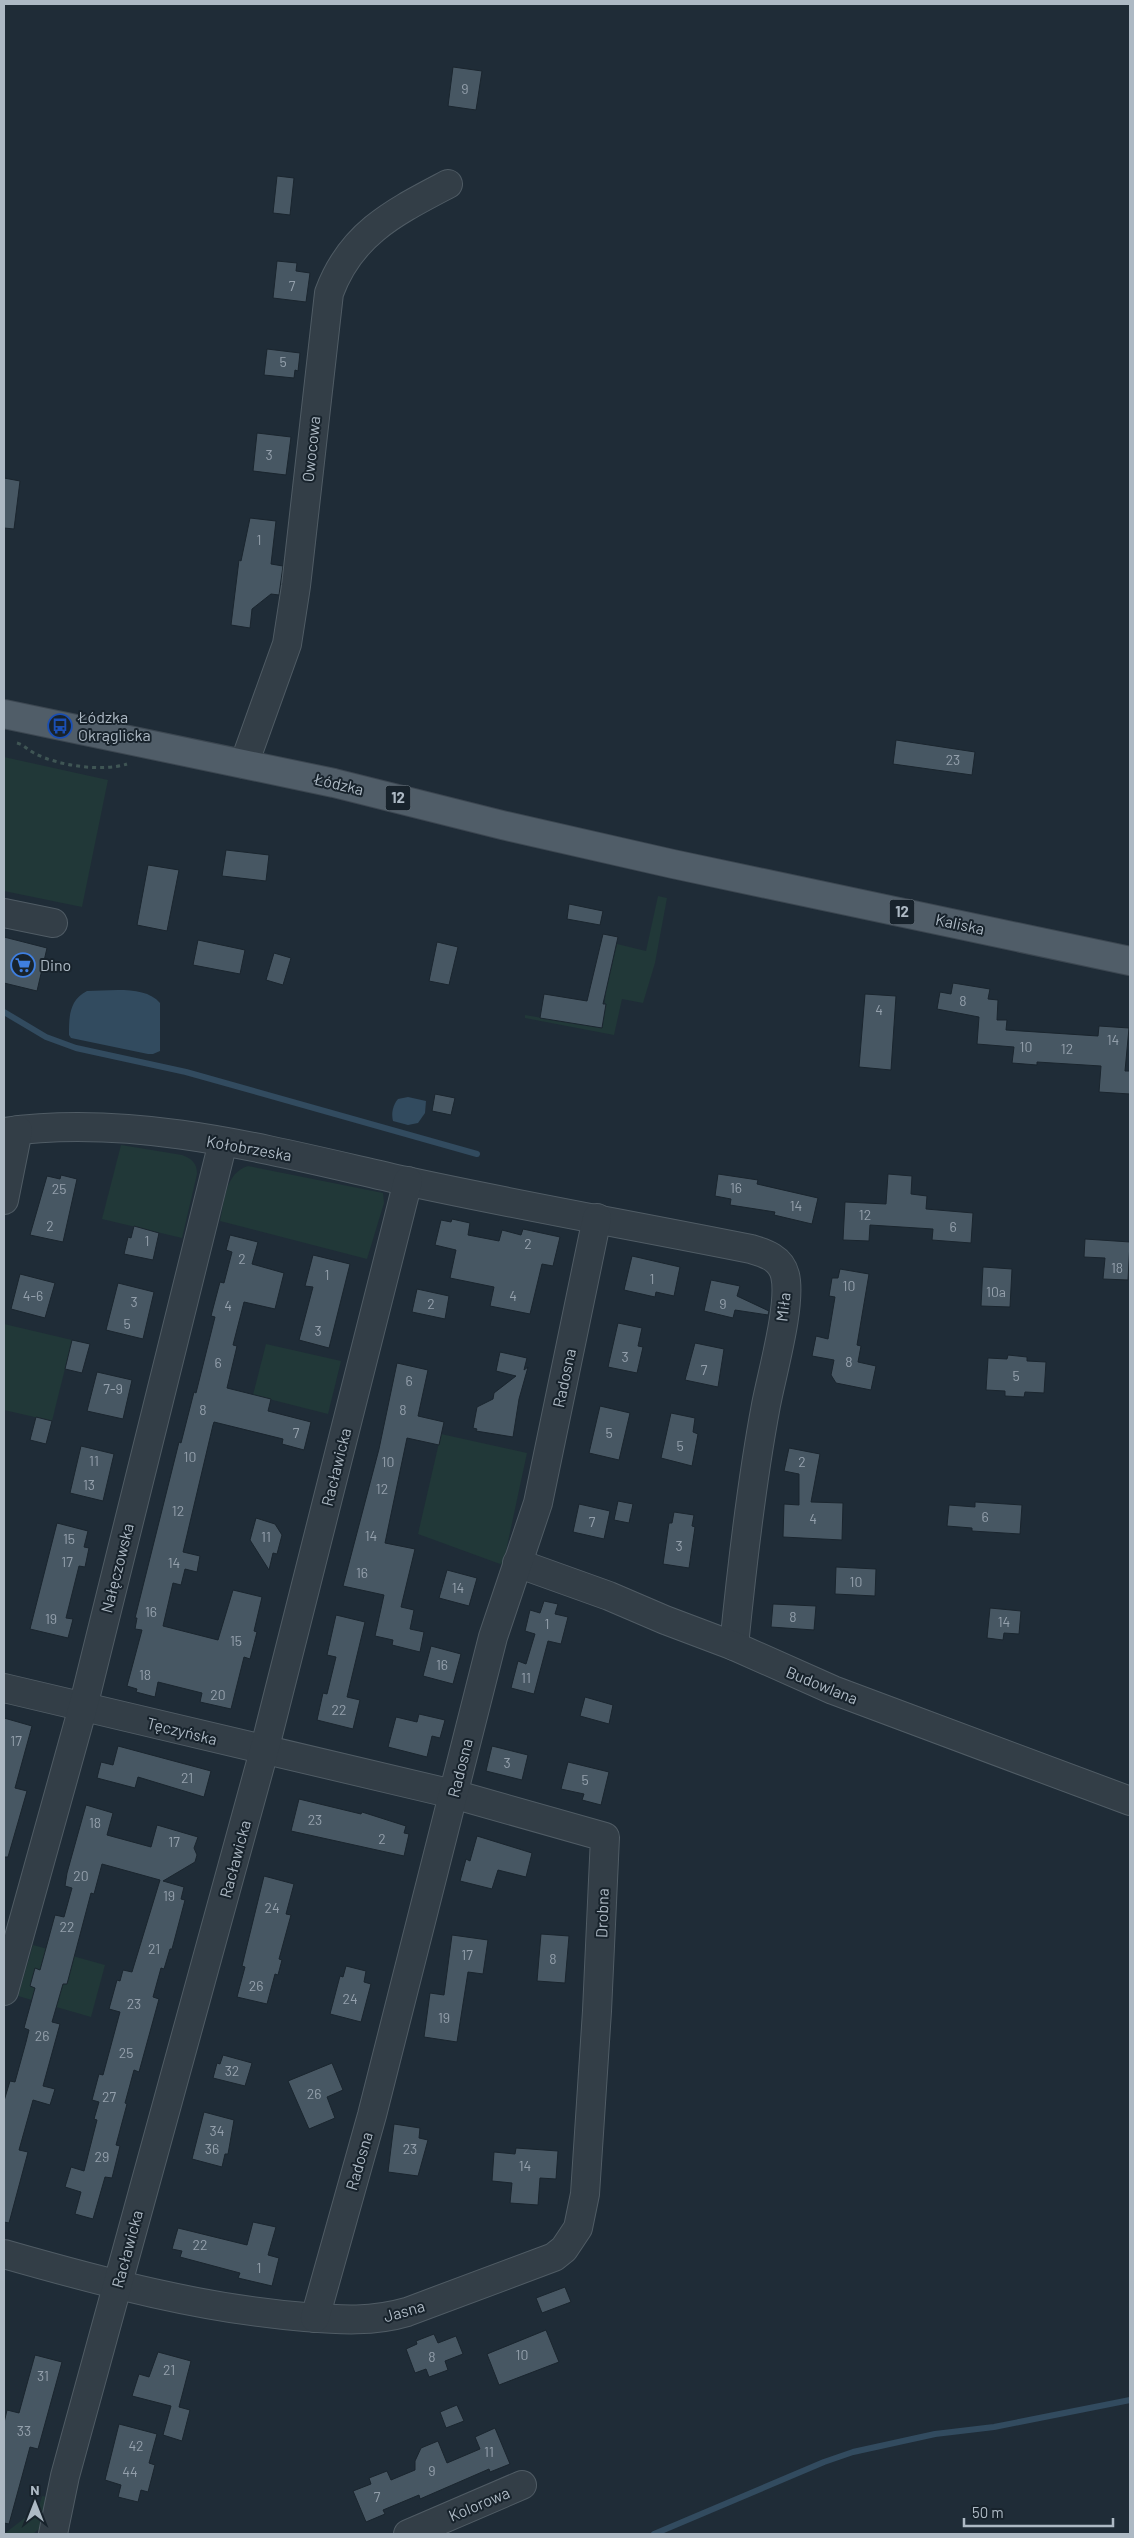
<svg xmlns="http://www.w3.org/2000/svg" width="1134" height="2538" font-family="Barlow,sans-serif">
	<rect width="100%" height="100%" fill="#1f2c37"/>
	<!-- green -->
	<g fill="#213838">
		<polygon points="4,757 108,780 82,907 4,891"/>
		<polygon points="658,896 667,898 655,963 643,1003 622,999 614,1035 525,1018 525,1015 602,1028 606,990 617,944 646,951"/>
		<path d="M121,1145l61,10c10,4 15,8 15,19l-15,64 -80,-19z"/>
		<path d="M248,1166l135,27 1,10 -17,56 -147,-38c5,-21 5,-48 28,-55z"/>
		<polygon points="4,1324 72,1340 52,1421 4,1410"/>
		<polygon points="266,1344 341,1361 328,1414 253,1395"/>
		<polygon points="441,1434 527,1453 503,1565 418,1534"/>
		<polygon points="33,1945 105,1965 91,2017 18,1996"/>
		<polygon points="42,2496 47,2497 40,2528 34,2533 4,2534 39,2507"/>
	</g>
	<!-- water -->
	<g fill="#324b5f">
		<path d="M87,991c22,0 58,-6 73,12v48l-7,3h-5l-77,-16 -2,-3c0,-18 0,-35 18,-44z"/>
		<path d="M408,1097l18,4 -1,12 -7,10 -10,2 -15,-4c-2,-8 0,-16 5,-22z"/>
	</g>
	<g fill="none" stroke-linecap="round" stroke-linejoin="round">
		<!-- stream -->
		<g stroke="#324b5f" stroke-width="6">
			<polyline points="4,1012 46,1037 76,1048 186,1072 477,1154"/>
			<polyline points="654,2534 824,2462 853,2452 935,2434 994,2427 1130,2400"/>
		</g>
	</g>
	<!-- building -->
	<g fill="#475763" stroke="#1a252e">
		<polygon points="453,67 482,71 476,110 448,106"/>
		<polygon points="277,176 294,178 290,215 273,213"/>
		<polygon points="277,261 297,263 296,271 310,273 306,302 273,298"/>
		<polygon points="267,349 300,353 298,371 295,370 294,378 264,375"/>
		<polygon points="257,433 291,437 286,475 253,471"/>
		<polygon points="4,478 20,481 14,529 4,528"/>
		<polygon points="250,518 276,521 271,564 283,566 279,595 271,594 252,609 250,628 231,625 239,560 241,561"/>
		<polygon points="896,740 975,752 972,775 893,764"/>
		<polygon points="226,850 269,855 266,881 222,876"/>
		<polygon points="148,865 179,870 167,931 137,925"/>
		<polygon points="569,904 603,911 600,925 567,919"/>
		<polygon points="603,934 618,937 603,1004 606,1004 602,1028 540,1018 544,994 587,1001"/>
		<polygon points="4,937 47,948 37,991 4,983"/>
		<polygon points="198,940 245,950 240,974 193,965"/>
		<polygon points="437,942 458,947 449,985 429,981"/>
		<polygon points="274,953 291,958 283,985 266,980"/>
		<polygon points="953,983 990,989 988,999 998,1000 997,1020 1007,1020 1006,1030 1098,1036 1099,1026 1129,1028 1125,1071 1130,1071 1130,1094 1099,1092 1101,1066 1037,1062 1037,1065 1012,1063 1014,1047 977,1044 979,1017 937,1009 940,992 951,994"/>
		<polygon points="865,994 896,996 891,1070 859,1067"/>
		<polygon points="435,1094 455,1098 451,1115 432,1111"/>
		<polygon points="718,1174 758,1180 757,1184 818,1198 812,1224 774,1215 775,1212 730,1205 731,1199 715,1196"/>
		<polygon points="888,1174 912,1176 911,1194 927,1196 926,1209 973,1213 971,1243 932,1240 933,1229 870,1225 869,1241 843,1240 845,1202 886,1204"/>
		<polygon points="61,1175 77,1179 63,1242 30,1235 47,1176 60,1179"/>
		<polygon points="452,1219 470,1223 468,1235 499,1241 502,1230 521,1235 523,1229 560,1237 553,1266 542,1264 530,1314 490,1306 494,1287 450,1278 456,1250 435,1245 441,1220 451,1222"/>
		<polygon points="134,1226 159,1233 153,1260 124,1254 128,1237 131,1238"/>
		<polygon points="230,1235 258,1242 252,1264 284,1273 275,1309 244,1302 233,1345 237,1346 227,1388 271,1399 268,1411 311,1422 304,1450 282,1444 283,1439 214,1422 213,1425 183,1552 200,1556 197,1572 185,1569 181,1585 173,1583 163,1626 218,1640 233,1590 262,1597 254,1631 257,1632 250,1659 244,1657 231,1709 200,1702 202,1693 158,1682 155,1697 136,1692 137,1689 127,1686 142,1630 135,1629 137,1618 135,1618 179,1442 181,1443 194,1392 196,1393 215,1317 211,1316 220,1282 224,1283 232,1252 226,1250"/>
		<polygon points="1085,1239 1130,1242 1128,1280 1103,1279 1105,1258 1084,1257"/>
		<polygon points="313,1255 350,1264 329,1348 299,1340 313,1287 305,1286"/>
		<polygon points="632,1256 680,1267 674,1296 656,1292 655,1297 624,1290"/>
		<polygon points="983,1267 1012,1269 1010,1307 981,1306"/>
		<polygon points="840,1269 869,1274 857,1345 861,1346 858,1362 876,1366 871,1390 836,1383 831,1375 834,1360 812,1356 816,1336 828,1339 835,1297 829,1296 832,1278 838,1278"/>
		<polygon points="20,1274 55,1283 45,1318 11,1309"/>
		<polygon points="711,1280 740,1286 737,1296 769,1311 768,1315 735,1310 733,1318 704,1311"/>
		<polygon points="118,1283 154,1292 143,1339 106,1330"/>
		<polygon points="417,1289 449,1296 445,1319 412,1312"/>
		<polygon points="618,1323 642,1328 638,1346 643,1347 637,1373 608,1367"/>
		<polygon points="72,1340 90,1344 82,1373 65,1369"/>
		<polygon points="695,1343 724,1349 718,1387 685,1380"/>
		<polygon points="500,1352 527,1358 524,1370 528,1367 519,1399 513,1437 476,1431 477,1429 473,1428 477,1407 493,1399 494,1393 516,1376 496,1371"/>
		<polygon points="1008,1355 1027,1357 1027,1361 1046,1362 1044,1393 1025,1392 1024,1397 1005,1396 1005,1391 986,1390 988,1358 1007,1359"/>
		<polygon points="397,1363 428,1370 418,1416 444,1422 439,1445 407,1438 385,1543 415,1549 401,1607 414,1610 410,1629 424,1632 420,1652 392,1645 393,1640 375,1636 384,1595 343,1586 379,1449"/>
		<polygon points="97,1372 132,1380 123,1419 87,1411"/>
		<polygon points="600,1406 630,1413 619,1460 589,1453"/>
		<polygon points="671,1413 695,1418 693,1432 698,1434 692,1466 661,1458"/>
		<polygon points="36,1417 52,1421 46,1444 30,1440"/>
		<polygon points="81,1446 114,1454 103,1501 70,1493"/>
		<polygon points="789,1448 820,1454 811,1502 843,1503 842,1540 783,1537 784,1504 799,1505 799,1474 784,1471"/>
		<polygon points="618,1501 633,1504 629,1523 614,1520"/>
		<polygon points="975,1502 1022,1505 1020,1534 972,1531 972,1528 947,1526 949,1505 975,1507"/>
		<polygon points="579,1504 610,1511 604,1539 573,1532"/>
		<polygon points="674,1512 694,1515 692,1526 695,1527 689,1568 663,1564 669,1523 672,1523"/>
		<polygon points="256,1518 275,1524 282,1535 277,1554 273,1553 269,1570 250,1540"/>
		<polygon points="57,1523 88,1531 84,1547 89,1548 85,1567 79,1566 66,1618 73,1619 68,1638 30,1629"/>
		<polygon points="836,1567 876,1569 875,1596 835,1594"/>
		<polygon points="447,1570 477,1578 469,1606 439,1598"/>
		<polygon points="544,1601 558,1604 555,1614 568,1617 561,1644 548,1641 534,1694 511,1688 518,1661 526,1664 535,1634 525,1631 530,1610 540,1613"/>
		<polygon points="773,1604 816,1606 814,1630 771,1627"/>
		<polygon points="990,1608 1021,1611 1019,1634 1004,1633 1003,1640 987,1638"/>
		<polygon points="336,1615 365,1622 347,1697 360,1700 353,1729 317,1720 323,1693 327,1694 336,1657 327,1655"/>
		<polygon points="431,1646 461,1654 453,1684 423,1676"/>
		<polygon points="585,1697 613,1705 609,1724 580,1716"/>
		<polygon points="419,1714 445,1720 440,1738 432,1736 427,1757 388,1747 396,1717 417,1722"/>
		<polygon points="4,1718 32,1726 15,1788 27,1791 8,1857 4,1857"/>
		<polygon points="118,1746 211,1771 204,1797 138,1777 135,1788 97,1778 101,1762 113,1765"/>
		<polygon points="492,1746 528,1755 522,1780 486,1771"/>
		<polygon points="568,1762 609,1772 601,1805 582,1800 584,1794 561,1789"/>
		<polygon points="299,1799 361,1814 362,1812 406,1826 404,1833 409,1834 404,1856 291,1831"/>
		<polygon points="86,1805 113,1813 107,1835 151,1847 157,1825 198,1837 194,1848 197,1855 195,1862 163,1881 184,1887 181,1899 185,1900 172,1949 170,1949 164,1969 161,1968 153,1997 159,1999 139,2072 134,2070 125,2103 127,2104 116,2145 120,2146 112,2178 105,2177 93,2219 75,2214 81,2192 65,2187 71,2167 84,2171 97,2120 94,2119 99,2102 92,2100 99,2074 103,2075 120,2012 109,2009 117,1980 120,1981 123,1970 132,1972 160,1880 102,1864 94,1894 91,1893 67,1984 63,1984 52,2022 60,2024 43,2086 55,2089 50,2105 33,2100 19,2150 28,2152 9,2223 4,2222 4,2101 10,2081 15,2082 26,2042 29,2030 24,2028 35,1988 30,1986 35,1968 40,1970 55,1915 64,1917 72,1888 65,1886 67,1873"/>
		<polygon points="477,1836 532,1853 526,1877 498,1870 492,1889 460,1881 466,1859 470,1861"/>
		<polygon points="264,1876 294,1884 286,1914 291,1915 279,1959 282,1960 278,1975 275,1974 267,2004 237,1997 245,1967 242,1966"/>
		<polygon points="541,1934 569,1936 565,1983 537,1981"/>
		<polygon points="452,1935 488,1940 483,1974 468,1972 457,2042 424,2037 430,1993 444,1995"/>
		<polygon points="346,1966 366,1971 364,1982 371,1984 361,2022 330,2014 340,1976 343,1977"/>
		<polygon points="223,2055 252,2063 245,2086 213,2078 217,2063 220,2064"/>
		<polygon points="332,2063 343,2090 327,2097 335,2118 309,2129 288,2081"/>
		<polygon points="204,2112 234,2120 228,2154 225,2154 222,2167 192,2159"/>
		<polygon points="394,2124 420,2128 419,2138 428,2140 418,2176 388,2172"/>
		<polygon points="516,2148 558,2151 556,2179 540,2178 538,2205 510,2203 512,2183 492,2181 494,2152 515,2154"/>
		<polygon points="253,2222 276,2227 268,2255 279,2258 272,2286 238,2278 240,2273 180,2257 182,2251 172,2249 178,2228 247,2245"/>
		<polygon points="565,2287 571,2302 542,2313 536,2298"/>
		<polygon points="546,2330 559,2362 499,2385 487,2354"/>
		<polygon points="434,2334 438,2343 456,2336 463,2354 445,2361 448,2370 429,2377 426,2369 415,2373 406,2349 417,2344 416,2341"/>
		<polygon points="158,2352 191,2361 179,2407 190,2410 182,2441 163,2435 171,2406 132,2396 139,2374 149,2377"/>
		<polygon points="35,2355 62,2362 38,2449 30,2447 9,2524 4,2523 4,2423 7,2410 19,2413"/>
		<polygon points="457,2405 464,2421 446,2428 440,2412"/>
		<polygon points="119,2424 157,2434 149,2463 155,2465 148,2492 141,2490 138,2502 118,2497 121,2485 105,2480"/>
		<polygon points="495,2428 510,2464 490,2472 489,2469 420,2499 419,2495 383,2510 385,2514 366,2522 353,2491 371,2484 369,2478 387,2471 391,2480 415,2470 415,2461 421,2448 438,2441 447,2463 480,2449 475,2437"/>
	</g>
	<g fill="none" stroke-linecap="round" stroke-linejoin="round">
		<!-- minor casing -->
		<g stroke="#505c65" stroke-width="30">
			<g id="minor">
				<path d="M244,764l43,-120 9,-58 33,-293c22,-60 66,-81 119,-109"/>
				<polyline points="4,913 53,923"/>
				<path d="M4,1132c134,-19 272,20 402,49 115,25 230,45 345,68 14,4 30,9 34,26 7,29 -13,98 -19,130 -15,80 -24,160 -32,241"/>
				<polyline points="4,1200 18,1130"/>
				<polyline points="517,1563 609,1596 665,1620 734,1646 833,1690 1130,1801"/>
				<path d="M4,1688l449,106 152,43 -8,174 -12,183 -7,34 -14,21 -10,8 -147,55c-34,10 -67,8 -102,5 -102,-8 -203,-35 -301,-63"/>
				<polyline points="4,1991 83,1707 223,1142"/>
				<polyline points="315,2318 372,2115 493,1637 538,1503 597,1218"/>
				<polyline points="53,2534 65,2476 264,1751 408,1181"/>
				<polyline points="408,2534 522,2485"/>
			</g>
		</g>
		<!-- major casing -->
		<g stroke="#3c4751" stroke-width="30">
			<polyline id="major" points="4,714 334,783 502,825 673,864 1130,961"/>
		</g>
		<!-- path -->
		<path stroke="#3f5554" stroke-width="3" stroke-dasharray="4 4" stroke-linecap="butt" d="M17,743c7,2 11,7 17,10 24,13 69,19 93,11"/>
		<!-- minor -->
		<use href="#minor" stroke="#333e47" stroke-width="28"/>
		<!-- major -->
		<use href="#major" stroke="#505d68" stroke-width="28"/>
	</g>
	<!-- icons -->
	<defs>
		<g id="bus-ring" transform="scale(1.25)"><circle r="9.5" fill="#18232c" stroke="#1a4fb4" stroke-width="1.5"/><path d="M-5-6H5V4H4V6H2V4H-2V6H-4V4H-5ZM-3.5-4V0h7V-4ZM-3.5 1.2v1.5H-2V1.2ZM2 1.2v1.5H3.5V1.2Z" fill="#1a4fb4"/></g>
		<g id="supermarket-ring" transform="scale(1.25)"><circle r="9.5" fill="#18232c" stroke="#3f7fe0" stroke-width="1.5"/><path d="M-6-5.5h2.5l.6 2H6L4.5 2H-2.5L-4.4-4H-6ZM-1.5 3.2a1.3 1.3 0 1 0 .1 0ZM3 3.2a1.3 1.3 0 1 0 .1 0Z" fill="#3f7fe0"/></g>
	</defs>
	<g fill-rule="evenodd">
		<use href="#bus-ring" x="60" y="726"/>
		<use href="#supermarket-ring" x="23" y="965"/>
	</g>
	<g text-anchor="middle" stroke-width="4" stroke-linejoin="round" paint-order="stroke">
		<!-- number labels -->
		<g font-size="14" fill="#94a0ac">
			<text x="465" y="94">9</text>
			<text x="292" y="291">7</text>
			<text x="283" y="367">5</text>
			<text x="269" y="460">3</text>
			<text x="259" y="545">1</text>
			<text x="953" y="765">23</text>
			<text x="963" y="1006">8</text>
			<text x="879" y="1015">4</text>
			<text x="1113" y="1045">14</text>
			<text x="1026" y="1052">10</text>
			<text x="1067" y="1054">12</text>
			<text x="736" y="1193">16</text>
			<text x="59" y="1194">25</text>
			<text x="796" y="1211">14</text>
			<text x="865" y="1220">12</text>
			<text x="50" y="1231">2</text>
			<text x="953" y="1232">6</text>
			<text x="147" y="1246">1</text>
			<text x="528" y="1249">2</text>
			<text x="242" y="1264">2</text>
			<text x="1117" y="1273">18</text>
			<text x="327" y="1280">1</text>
			<text x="652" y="1284">1</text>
			<text x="849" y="1291">10</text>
			<text x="996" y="1297">10a</text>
			<text x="33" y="1301">4-6</text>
			<text x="513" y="1301">4</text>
			<text x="134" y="1307">3</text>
			<text x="431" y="1309">2</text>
			<text x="723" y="1309">9</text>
			<text x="228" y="1311">4</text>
			<text x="127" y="1329">5</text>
			<text x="318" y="1336">3</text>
			<text x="625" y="1362">3</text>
			<text x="849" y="1367">8</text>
			<text x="218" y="1368">6</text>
			<text x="704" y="1375">7</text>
			<text x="1016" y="1381">5</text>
			<text x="409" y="1386">6</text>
			<text x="113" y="1394">7-9</text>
			<text x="203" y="1415">8</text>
			<text x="403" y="1415">8</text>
			<text x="296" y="1438">7</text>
			<text x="609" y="1438">5</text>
			<text x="680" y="1451">5</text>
			<text x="190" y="1462">10</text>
			<text x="94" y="1466">11</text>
			<text x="388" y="1467">10</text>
			<text x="802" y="1467">2</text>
			<text x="89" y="1490">13</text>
			<text x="382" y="1494">12</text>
			<text x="178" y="1516">12</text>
			<text x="985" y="1522">6</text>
			<text x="813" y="1524">4</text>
			<text x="592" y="1527">7</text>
			<text x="371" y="1541">14</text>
			<text x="266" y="1542">11</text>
			<text x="69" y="1544">15</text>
			<text x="679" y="1551">3</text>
			<text x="67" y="1567">17</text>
			<text x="174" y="1568">14</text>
			<text x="362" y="1578">16</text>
			<text x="856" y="1587">10</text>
			<text x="458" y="1593">14</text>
			<text x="151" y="1617">16</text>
			<text x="793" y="1622">8</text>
			<text x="51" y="1624">19</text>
			<text x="1004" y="1627">14</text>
			<text x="547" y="1629">1</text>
			<text x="236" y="1646">15</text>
			<text x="442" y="1670">16</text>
			<text x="145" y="1680">18</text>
			<text x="526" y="1683">11</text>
			<text x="218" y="1700">20</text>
			<text x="339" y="1715">22</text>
			<text x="16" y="1746">17</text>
			<text x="507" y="1768">3</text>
			<text x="187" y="1783">21</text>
			<text x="585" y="1785">5</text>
			<text x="315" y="1825">23</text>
			<text x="95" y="1828">18</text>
			<text x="382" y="1844">2</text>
			<text x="174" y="1847">17</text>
			<text x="81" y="1881">20</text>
			<text x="169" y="1901">19</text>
			<text x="272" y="1913">24</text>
			<text x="67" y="1932">22</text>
			<text x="154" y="1954">21</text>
			<text x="467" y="1960">17</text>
			<text x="553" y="1964">8</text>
			<text x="256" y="1991">26</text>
			<text x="350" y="2004">24</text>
			<text x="134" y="2009">23</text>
			<text x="444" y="2023">19</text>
			<text x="42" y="2041">26</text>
			<text x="126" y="2058">25</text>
			<text x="232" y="2076">32</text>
			<text x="314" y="2099">26</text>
			<text x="109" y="2102">27</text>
			<text x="217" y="2136">34</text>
			<text x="212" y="2154">36</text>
			<text x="410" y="2154">23</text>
			<text x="102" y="2162">29</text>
			<text x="525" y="2171">14</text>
			<text x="200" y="2250">22</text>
			<text x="259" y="2273">1</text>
			<text x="522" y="2360">10</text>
			<text x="432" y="2362">8</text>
			<text x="169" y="2375">21</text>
			<text x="43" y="2381">31</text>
			<text x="24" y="2436">33</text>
			<text x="136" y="2451">42</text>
			<text x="489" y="2457">11</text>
			<text x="432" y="2476">9</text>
			<text x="130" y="2477">44</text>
			<text x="377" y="2502">7</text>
		</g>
		<!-- shield labels -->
		<g fill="#18232c" stroke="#808c96" stroke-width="1">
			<rect x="385.5" y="785.5" width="25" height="25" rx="4"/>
			<rect x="889.5" y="899.5" width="25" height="25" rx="4"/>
		</g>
		<g font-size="15" font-weight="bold" fill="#adb9c4">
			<text x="398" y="803">12</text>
			<text x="902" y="917">12</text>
		</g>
		<!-- street labels -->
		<g font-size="16" fill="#adb9c4" stroke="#18232c">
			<text transform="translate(311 449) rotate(-84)" y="6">Owocowa</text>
			<text transform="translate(339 784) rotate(13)" y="6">Łódzka</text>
			<text transform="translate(960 924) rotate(12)" y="6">Kaliska</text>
			<text transform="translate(249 1148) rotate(10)" y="6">Kołobrzeska</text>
			<text transform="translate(783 1307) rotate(-83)" y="6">Miła</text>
			<text transform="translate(564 1378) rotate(-78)" y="6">Radosna</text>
			<text transform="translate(336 1467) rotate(-76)" y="6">Racławicka</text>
			<text transform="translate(117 1568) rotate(-76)" y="6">Nałęczowska</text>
			<text transform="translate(822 1685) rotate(22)" y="6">Budowlana</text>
			<text transform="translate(182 1731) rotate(14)" y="6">Tęczyńska</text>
			<text transform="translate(460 1768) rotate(-76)" y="6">Radosna</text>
			<text transform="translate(235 1859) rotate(-75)" y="6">Racławicka</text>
			<text transform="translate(602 1913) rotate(-88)" y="6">Drobna</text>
			<text transform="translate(359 2161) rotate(-74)" y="6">Radosna</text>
			<text transform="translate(127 2249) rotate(-75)" y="6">Racławicka</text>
			<text transform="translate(404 2311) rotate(-16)" y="6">Jasna</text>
			<text transform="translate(479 2504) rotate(-23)" y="6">Kolorowa</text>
		</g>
		<!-- poi labels -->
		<g font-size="16" fill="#adb9c4" stroke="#18232c" text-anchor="start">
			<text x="78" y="723">Łódzka<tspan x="78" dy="18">Okrąglicka</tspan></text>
			<text x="40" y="971">Dino</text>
		</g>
	</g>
	<!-- border -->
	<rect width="1134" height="2538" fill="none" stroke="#adb9c4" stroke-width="10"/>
	<!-- north arrow -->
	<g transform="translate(35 2503)" stroke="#18232c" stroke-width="4" paint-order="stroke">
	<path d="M0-4L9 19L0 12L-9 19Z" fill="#adb9c4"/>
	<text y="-8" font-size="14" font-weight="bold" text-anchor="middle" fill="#adb9c4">N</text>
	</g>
	<!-- scale -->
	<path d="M964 2518v8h149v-8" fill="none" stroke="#adb9c4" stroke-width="2.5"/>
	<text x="972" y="2518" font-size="15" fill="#adb9c4" stroke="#18232c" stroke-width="4" paint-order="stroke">50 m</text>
</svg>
